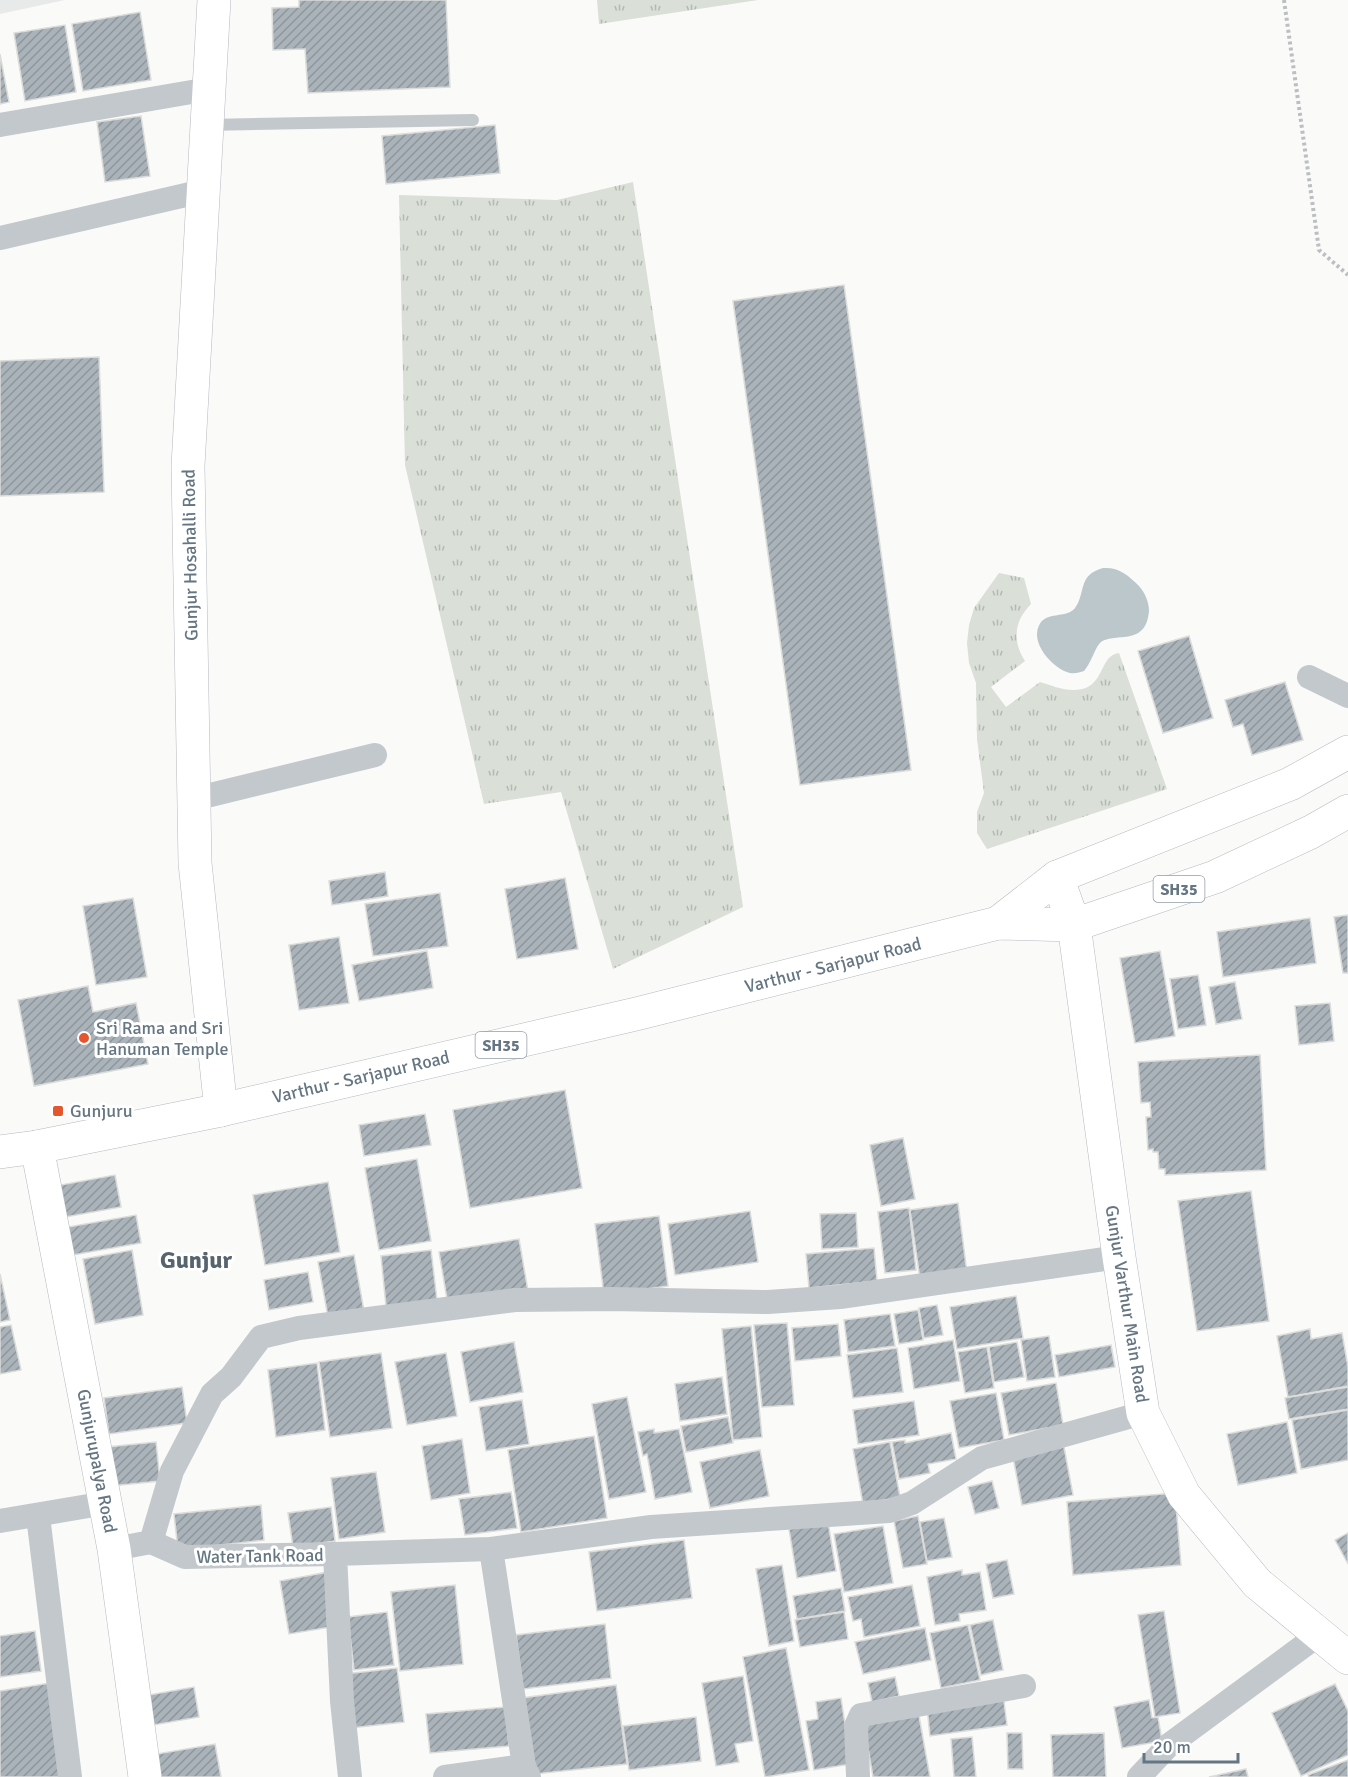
<svg xmlns="http://www.w3.org/2000/svg" width="1348" height="1777" font-family="Signika,sans-serif">
	<defs>
		<pattern id="grass-tufts" width="24" height="20" patternUnits="userSpaceOnUse" patternTransform="scale(1.5)"><rect width="24" height="20" fill="#dadfd7"/><path d="M3 7l-1-3M5 7V3M7 7l1-3M15 17l-1-3M17 17v-4M19 17l1-3" fill="none" stroke="#b4b9b4"/></pattern>
		<pattern id="building-hatch" width="6" height="6" patternUnits="userSpaceOnUse" patternTransform="scale(1.5)"><rect width="6" height="6" fill="#aab3b9"/><path d="M-1 1l2-2M0 6l6-6M5 7l2-2" fill="none" stroke="#8e969c"/></pattern>
	</defs>
	<rect width="100%" height="100%" fill="#fafaf8"/>
	<!-- built -->
	<polygon fill="#e8e9e9" points="0,0 65,0 0,14"/>
	<!-- grass -->
	<g fill="url(#grass-tufts)">
		<polygon points="597,0 758,0 599,24"/>
		<polygon points="633,182 743,907 613,969 561,792 484,804 405,465 399,195 557,200"/>
		<path d="M999,573l25,5 7,26c-17,17 -19,37 -6,57l-34,26 15,20 34,-25c10,3 22,8 33,8 33,1 25,-35 46,-37l48,136 -180,60 -10,-16v-21l7,-19 -7,-54 -1,-56 -7,-20 -2,-20 2,-18 5,-17z"/>
	</g>
	<!-- water -->
	<path fill="#bbc7cb" d="M1103,568c16,-1 25,7 36,18 6,7 10,16 10,25 -3,37 -36,20 -49,32 -5,5 -9,20 -16,28 -4,1 -9,3 -14,2 -17,-4 -43,-32 -29,-51 9,-10 26,-4 34,-14 11,-14 2,-33 28,-40z"/>
	<!-- building -->
	<g fill="url(#building-hatch)" stroke="#dcdcda" stroke-width="1.5">
		<polygon points="299,0 446,0 450,87 308,93 305,49 273,50 272,8 299,7"/>
		<polygon points="140,12 151,80 83,91 72,24"/>
		<polygon points="65,25 76,92 25,101 14,33"/>
		<polygon points="0,54 9,102 0,104"/>
		<polygon points="141,116 150,176 105,182 97,122"/>
		<polygon points="495,125 500,173 386,184 382,136"/>
		<polygon points="844,285 911,770 800,785 733,301"/>
		<polygon points="99,357 104,492 0,496 0,361"/>
		<polygon points="1189,636 1213,718 1163,733 1138,651"/>
		<polygon points="1285,682 1303,740 1252,755 1243,724 1233,727 1225,700"/>
		<polygon points="385,872 388,896 332,905 329,881"/>
		<polygon points="565,878 578,949 517,959 505,889"/>
		<polygon points="440,893 448,946 373,956 365,904"/>
		<polygon points="133,898 147,977 96,985 83,906"/>
		<polygon points="1348,915 1348,973 1343,973 1334,917"/>
		<polygon points="1310,918 1316,963 1223,977 1217,932"/>
		<polygon points="339,937 349,1003 299,1010 289,945"/>
		<polygon points="427,951 433,988 359,1001 352,965"/>
		<polygon points="1160,951 1175,1036 1135,1043 1120,958"/>
		<polygon points="1198,975 1206,1025 1178,1029 1170,979"/>
		<polygon points="1235,982 1242,1019 1216,1024 1209,987"/>
		<polygon points="88,986 93,1012 136,1003 148,1064 34,1086 18,1000"/>
		<polygon points="1330,1003 1334,1041 1299,1045 1295,1006"/>
		<polygon points="1260,1055 1266,1170 1165,1175 1165,1169 1159,1169 1158,1152 1153,1152 1153,1149 1148,1150 1146,1117 1151,1117 1150,1102 1141,1103 1138,1062"/>
		<polygon points="565,1090 582,1188 470,1208 453,1110"/>
		<polygon points="425,1114 431,1145 364,1156 359,1125"/>
		<polygon points="903,1138 915,1199 881,1206 870,1145"/>
		<polygon points="417,1159 431,1241 379,1250 365,1168"/>
		<polygon points="115,1175 121,1207 60,1218 55,1186"/>
		<polygon points="328,1182 340,1252 265,1265 253,1195"/>
		<polygon points="1251,1191 1269,1321 1197,1331 1178,1201"/>
		<polygon points="958,1203 967,1273 920,1279 910,1210"/>
		<polygon points="909,1208 916,1270 885,1273 878,1212"/>
		<polygon points="750,1211 758,1262 675,1275 668,1224"/>
		<polygon points="856,1213 858,1247 822,1249 820,1214"/>
		<polygon points="136,1215 141,1243 73,1255 68,1227"/>
		<polygon points="659,1216 668,1286 604,1295 595,1224"/>
		<polygon points="519,1239 528,1291 448,1305 439,1252"/>
		<polygon points="874,1248 877,1281 809,1288 806,1254"/>
		<polygon points="132,1250 143,1315 95,1324 83,1259"/>
		<polygon points="431,1250 437,1300 386,1306 381,1256"/>
		<polygon points="354,1255 364,1311 328,1317 318,1262"/>
		<polygon points="308,1272 313,1302 269,1310 264,1280"/>
		<polygon points="0,1274 10,1320 0,1322"/>
		<polygon points="1016,1296 1023,1338 957,1349 950,1307"/>
		<polygon points="937,1305 943,1335 924,1338 919,1308"/>
		<polygon points="918,1310 923,1340 899,1344 894,1314"/>
		<polygon points="890,1314 895,1346 848,1352 844,1320"/>
		<polygon points="787,1323 794,1405 762,1407 754,1325"/>
		<polygon points="838,1324 841,1356 795,1361 792,1328"/>
		<polygon points="11,1325 21,1370 0,1374 0,1327"/>
		<polygon points="751,1326 762,1437 733,1440 722,1329"/>
		<polygon points="1310,1329 1311,1339 1342,1333 1348,1367 1348,1386 1288,1397 1277,1336"/>
		<polygon points="1049,1336 1055,1377 1027,1381 1021,1340"/>
		<polygon points="953,1340 960,1381 914,1389 908,1348"/>
		<polygon points="514,1342 523,1392 470,1402 461,1352"/>
		<polygon points="1017,1342 1024,1377 994,1382 989,1347"/>
		<polygon points="1111,1345 1115,1367 1059,1377 1055,1355"/>
		<polygon points="987,1347 994,1388 965,1393 958,1352"/>
		<polygon points="897,1348 903,1392 853,1398 847,1355"/>
		<polygon points="381,1353 392,1428 330,1437 319,1362"/>
		<polygon points="446,1353 457,1416 407,1425 395,1362"/>
		<polygon points="317,1363 325,1430 276,1437 268,1370"/>
		<polygon points="722,1377 727,1414 680,1421 675,1384"/>
		<polygon points="1056,1383 1063,1425 1009,1435 1001,1393"/>
		<polygon points="182,1387 187,1423 109,1434 104,1398"/>
		<polygon points="1348,1387 1348,1409 1289,1419 1285,1398"/>
		<polygon points="996,1393 1004,1440 959,1448 950,1401"/>
		<polygon points="627,1397 646,1492 609,1499 592,1404"/>
		<polygon points="522,1400 529,1444 486,1451 479,1407"/>
		<polygon points="914,1401 919,1435 858,1444 853,1410"/>
		<polygon points="1348,1410 1348,1460 1301,1469 1292,1420"/>
		<polygon points="728,1417 733,1443 686,1452 681,1426"/>
		<polygon points="1287,1422 1297,1473 1238,1485 1227,1434"/>
		<polygon points="654,1429 654,1433 679,1429 692,1492 655,1499 647,1454 643,1456 638,1432"/>
		<polygon points="951,1433 956,1459 928,1464 930,1473 899,1479 892,1442 905,1440 905,1443"/>
		<polygon points="594,1436 607,1518 521,1532 508,1450"/>
		<polygon points="462,1439 470,1493 431,1500 422,1446"/>
		<polygon points="156,1442 160,1481 111,1486 107,1447"/>
		<polygon points="890,1442 900,1497 863,1504 853,1449"/>
		<polygon points="1064,1447 1073,1495 1022,1505 1013,1457"/>
		<polygon points="760,1450 769,1496 710,1508 700,1462"/>
		<polygon points="376,1472 385,1532 339,1539 331,1478"/>
		<polygon points="992,1481 999,1508 975,1514 968,1487"/>
		<polygon points="511,1492 517,1528 465,1535 459,1499"/>
		<polygon points="1175,1493 1181,1565 1073,1575 1067,1502"/>
		<polygon points="261,1505 264,1540 178,1550 174,1514"/>
		<polygon points="331,1507 335,1541 293,1547 288,1513"/>
		<polygon points="918,1516 927,1564 903,1568 894,1521"/>
		<polygon points="944,1518 952,1557 927,1561 920,1522"/>
		<polygon points="828,1522 836,1571 797,1578 789,1529"/>
		<polygon points="883,1526 893,1583 844,1592 834,1534"/>
		<polygon points="1348,1533 1348,1564 1335,1540"/>
		<polygon points="684,1540 692,1598 597,1611 589,1552"/>
		<polygon points="1007,1560 1014,1594 993,1598 986,1564"/>
		<polygon points="782,1565 794,1641 769,1646 756,1569"/>
		<polygon points="962,1570 962,1575 980,1572 986,1610 959,1614 960,1621 935,1625 927,1577"/>
		<polygon points="328,1572 337,1626 289,1634 280,1581"/>
		<polygon points="455,1585 463,1664 400,1671 391,1592"/>
		<polygon points="912,1585 920,1626 864,1637 861,1619 853,1621 848,1597"/>
		<polygon points="841,1588 845,1611 797,1619 793,1596"/>
		<polygon points="1164,1611 1180,1713 1155,1717 1138,1615"/>
		<polygon points="387,1612 394,1665 354,1670 348,1617"/>
		<polygon points="844,1612 848,1639 800,1647 795,1620"/>
		<polygon points="993,1620 1003,1670 981,1675 970,1625"/>
		<polygon points="605,1624 611,1678 523,1689 516,1635"/>
		<polygon points="968,1625 980,1680 941,1688 930,1633"/>
		<polygon points="925,1628 931,1660 863,1674 855,1642"/>
		<polygon points="35,1631 41,1671 0,1677 0,1636"/>
		<polygon points="786,1648 809,1770 765,1777 743,1657"/>
		<polygon points="397,1668 404,1722 351,1728 345,1674"/>
		<polygon points="743,1676 753,1741 735,1744 739,1762 716,1766 702,1683"/>
		<polygon points="895,1677 899,1696 872,1702 868,1683"/>
		<polygon points="50,1683 64,1777 0,1777 0,1691"/>
		<polygon points="1335,1684 1348,1711 1348,1755 1301,1776 1272,1713"/>
		<polygon points="616,1685 627,1764 535,1774 522,1698"/>
		<polygon points="194,1687 199,1717 148,1726 143,1696"/>
		<polygon points="1003,1694 1007,1725 930,1736 927,1707"/>
		<polygon points="841,1698 851,1764 814,1770 806,1721 818,1719 816,1702"/>
		<polygon points="1149,1700 1152,1718 1158,1717 1162,1741 1122,1748 1114,1707"/>
		<polygon points="505,1707 509,1746 430,1753 426,1714"/>
		<polygon points="919,1716 930,1777 873,1777 864,1725"/>
		<polygon points="696,1717 701,1761 629,1770 623,1726"/>
		<polygon points="1007,1733 1022,1733 1023,1769 1008,1769"/>
		<polygon points="1104,1733 1106,1777 1053,1777 1051,1735"/>
		<polygon points="972,1737 976,1777 954,1777 951,1739"/>
		<polygon points="215,1744 221,1777 155,1777 151,1755"/>
		<polygon points="1348,1760 1348,1777 1309,1777 1308,1775"/>
		<polygon points="1246,1769 1248,1777 1209,1777"/>
	</g>
	<g fill="none" stroke-linecap="round" stroke-linejoin="round">
		<!-- secondary casing -->
		<g stroke="#b3babf" stroke-width="34">
			<g id="secondary">
				<polyline points="214,0 188,466 195,863 221,1110"/>
				<polyline points="1057,877 1074,925 1119,1257 1143,1413 1184,1495 1257,1583 1348,1658"/>
				<polyline points="37,1147 114,1549 145,1777"/>
			</g>
		</g>
		<!-- primary casing -->
		<g stroke="#b5babe" stroke-width="34">
			<g id="primary">
				<polyline points="998,923 1057,877 1290,784 1348,752"/>
				<polyline points="0,1152 37,1147 221,1110 636,1014 998,923 1074,925 1215,877 1311,832 1348,811"/>
			</g>
		</g>
		<!-- path -->
		<polyline stroke="#bbbfc2" stroke-width="4" stroke-dasharray="3 3" stroke-linecap="butt" points="1284,0 1319,250 1348,275"/>
		<!-- lane -->
		<polyline stroke="#c3c8cc" stroke-width="12" points="207,125 473,120"/>
		<!-- street -->
		<g stroke="#c3c8cc" stroke-width="24">
			<polyline points="0,125 209,89"/>
			<polyline points="0,238 203,191"/>
			<polyline points="1309,677 1348,696"/>
			<polyline points="194,799 375,755"/>
			<polyline points="38,1516 70,1777"/>
			<polyline points="0,1521 106,1503"/>
			<polyline points="151,1542 185,1557 335,1554"/>
			<polyline points="114,1549 151,1542 172,1471 212,1394 231,1377 261,1337 299,1328 515,1300 612,1299 768,1302 840,1297 1119,1257"/>
			<polyline points="491,1549 524,1766 529,1777"/>
			<polyline points="858,1776 856,1726 861,1715 1024,1686"/>
			<polyline points="350,1777 342,1701 335,1554 491,1549 651,1527 889,1511 912,1503 982,1458 1143,1413"/>
			<polyline points="445,1777 524,1766"/>
			<polyline points="1139,1777 1169,1745 1321,1633"/>
		</g>
		<!-- secondary -->
		<use href="#secondary" stroke="#fff" stroke-width="33"/>
		<!-- primary -->
		<use href="#primary" stroke="#fff" stroke-width="33"/>
	</g>
	<!-- markers -->
	<g fill="#e4572e" stroke="#fff" stroke-width="2">
		<circle cx="84" cy="1038" r="6"/>
		<rect x="52" y="1105" width="12" height="12" rx="3"/>
	</g>
	<g text-anchor="middle" stroke-width="6" stroke-linejoin="round" paint-order="stroke">
		<!-- shield labels -->
		<g fill="#fff" stroke="#939fa8" stroke-width="1.5">
			<rect x="1153.5" y="876" width="51" height="26" rx="4.5"/>
			<rect x="475.5" y="1032" width="51" height="26" rx="4.5"/>
		</g>
		<g font-size="16" font-weight="bold" fill="#657683">
			<text x="1179" y="895">SH35</text>
			<text x="501" y="1051">SH35</text>
		</g>
		<!-- street labels -->
		<g font-size="18" fill="#657683" stroke="#fff">
			<text transform="translate(190 555) rotate(-91)" y="6">Gunjur Hosahalli Road</text>
			<text transform="translate(833 965) rotate(-14)" y="6">Varthur - Sarjapur Road</text>
			<text transform="translate(361 1077) rotate(-13)" y="6">Varthur - Sarjapur Road</text>
			<text transform="translate(1127 1304) rotate(81)" y="6">Gunjur Varthur Main Road</text>
			<text transform="translate(97 1461) rotate(79)" y="6">Gunjurupalya Road</text>
			<text transform="translate(260 1556) rotate(-1)" y="6">Water Tank Road</text>
		</g>
		<!-- poi labels -->
		<g font-size="18" fill="#657683" stroke="#fff" text-anchor="start">
			<text x="96" y="1034">Sri Rama and Sri<tspan x="96" dy="21">Hanuman Temple</tspan></text>
			<text x="70" y="1117">Gunjuru</text>
		</g>
		<!-- district labels -->
		<g font-size="24" font-weight="bold" fill="#57646e" stroke="#fff">
			<text x="196" y="1268">Gunjur</text>
		</g>
	</g>
	<!-- scale -->
	<path d="M1144 1753v9h94v-9" fill="none" stroke="#657683" stroke-width="3"/>
	<text x="1153" y="1753" font-size="18" fill="#657683" stroke="#ffffff" stroke-width="4.5" paint-order="stroke">20 m</text>
</svg>
